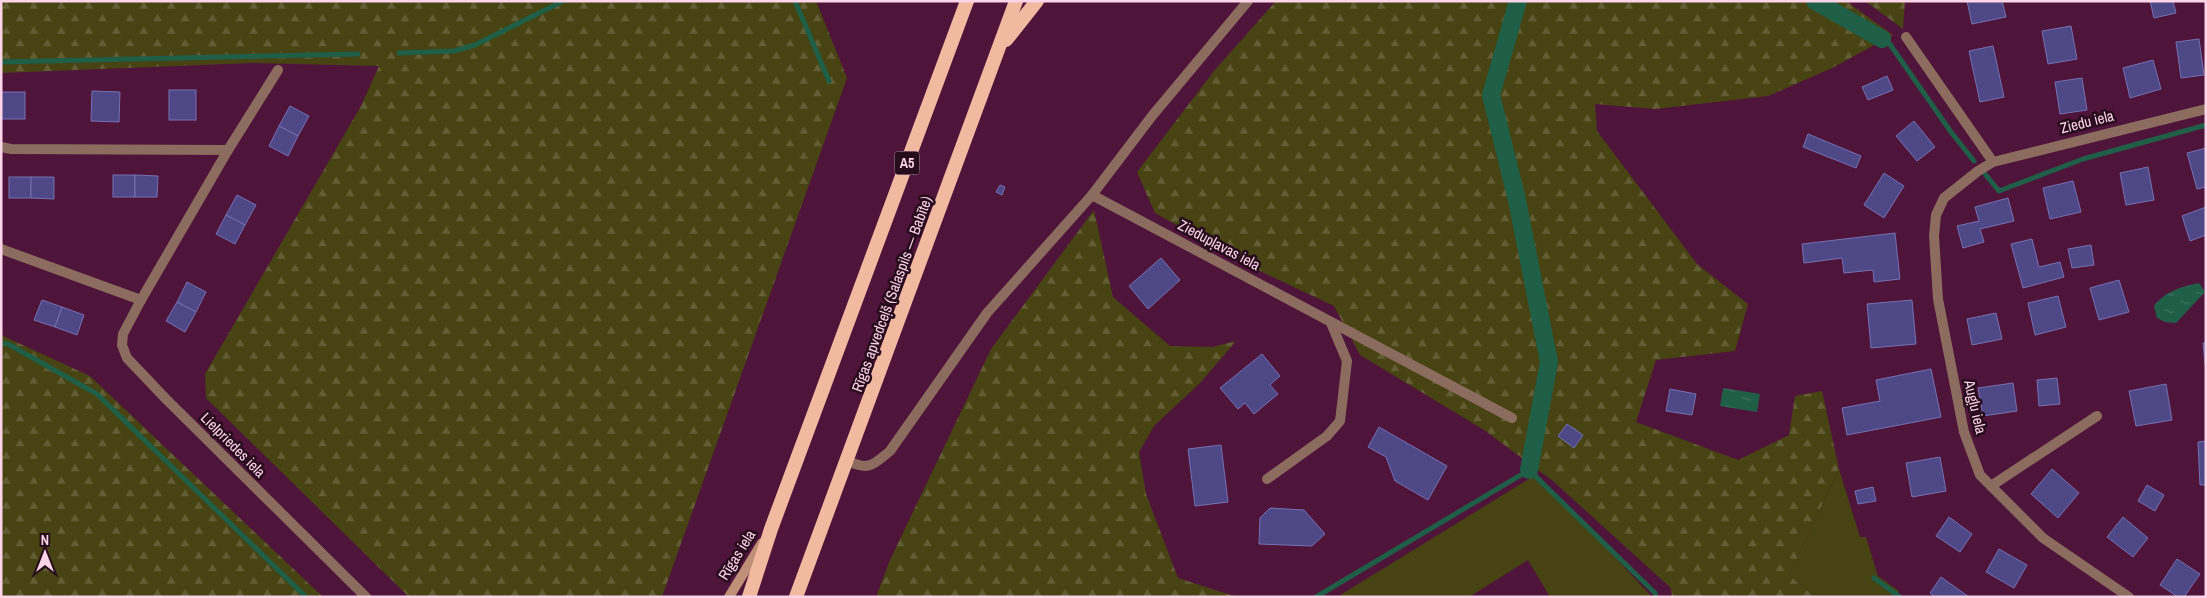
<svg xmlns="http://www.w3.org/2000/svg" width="2207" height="598" font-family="'Archivo Narrow',sans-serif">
	<defs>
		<pattern id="forest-firs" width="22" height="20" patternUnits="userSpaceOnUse" patternTransform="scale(1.25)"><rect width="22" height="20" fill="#474312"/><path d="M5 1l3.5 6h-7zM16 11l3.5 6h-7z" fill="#625d34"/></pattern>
		<pattern id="water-ripples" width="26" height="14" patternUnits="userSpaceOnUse" patternTransform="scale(1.25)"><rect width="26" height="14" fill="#1f5e47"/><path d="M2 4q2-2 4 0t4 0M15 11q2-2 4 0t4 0" fill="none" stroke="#407462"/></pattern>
	</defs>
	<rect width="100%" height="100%" fill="#4f143a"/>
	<!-- green -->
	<g fill="#474312">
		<polygon points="1839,469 1860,537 1866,537 1878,576 1899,591 1893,597 1815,597 1789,575"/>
		<polygon points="1537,474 1652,597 1550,597 1528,560 1469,597 1337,597"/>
	</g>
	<!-- forest -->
	<g fill="url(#forest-firs)">
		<polygon points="1,1 816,1 847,78 662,597 409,597 206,398 205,374 361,106 379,66 251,63 1,73"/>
		<polygon points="1276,1 1846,1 1893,35 1832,68 1768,96 1655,109 1595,104 1597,131 1697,264 1748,304 1735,351 1656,360 1636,422 1738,460 1789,435 1795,396 1822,391 1839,469 1789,575 1815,597 1672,597 1671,588 1553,481 1484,430 1360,355 1334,306 1258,270 1155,213 1137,172 1214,71"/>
		<polygon points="1865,1 1905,1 1903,29"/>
		<polygon points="1094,210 1113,297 1170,346 1212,347 1236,341 1201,382 1154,426 1139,452 1146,494 1178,578 1237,597 876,597 890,560 991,349"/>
		<polygon points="1,335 90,376 323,597 1,597"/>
	</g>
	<!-- water -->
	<g fill="url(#water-ripples)">
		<path d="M2199,283l6,9 -29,31 -11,-1 -8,-4 -3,-12c11,-15 27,-19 45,-23z"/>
		<polygon points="1723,388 1760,394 1757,412 1720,406"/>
	</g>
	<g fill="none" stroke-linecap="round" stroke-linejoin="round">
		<!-- stream -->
		<g stroke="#1f5e47" stroke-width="5">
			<polyline points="795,1 829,81"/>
			<polyline points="1882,39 1889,43 1951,132 1974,161"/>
			<polyline points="399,53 454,51 475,45 563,1"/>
			<polyline points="1,62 358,54"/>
			<polyline points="1985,174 1999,191 2083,159 2206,125"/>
			<polyline points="1,343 8,344 97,394 306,597"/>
			<polyline points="1874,578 1900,597"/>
			<polyline points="1316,597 1529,470 1655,593 1656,597"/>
		</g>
		<!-- canal -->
		<g stroke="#1f5e47" stroke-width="18">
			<polyline points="1518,1 1491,95 1517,200 1549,362 1529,470"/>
			<polyline points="1815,1 1882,39"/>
		</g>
	</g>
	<!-- building -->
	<g fill="#4e4886" stroke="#7671b3">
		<polygon points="1967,1 2002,1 2006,17 1972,24"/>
		<polygon points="2150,1 2173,1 2176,13 2154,18"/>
		<polygon points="2071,26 2077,59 2048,64 2042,31"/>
		<polygon points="2199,39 2204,75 2181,78 2176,42"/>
		<polygon points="1993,46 2004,97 1980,102 1969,51"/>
		<polygon points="2153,60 2161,89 2130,98 2123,68"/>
		<polygon points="1887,76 1893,90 1868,100 1862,87"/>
		<polygon points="2082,78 2087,110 2060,114 2055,82"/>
		<rect x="169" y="90" width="27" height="30"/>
		<polygon points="92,91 120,92 119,122 91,121"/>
		<rect x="1" y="92" width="24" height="27"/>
		<polygon points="290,106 309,116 298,136 279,126"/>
		<polygon points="1914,121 1935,147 1917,161 1896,136"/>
		<polygon points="279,126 298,136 288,156 269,146"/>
		<polygon points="1808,134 1861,156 1856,168 1803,147"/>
		<polygon points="2206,148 2206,187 2197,189 2187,153"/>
		<polygon points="2148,167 2154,200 2126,205 2120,173"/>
		<polygon points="1884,173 1904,186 1884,218 1864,205"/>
		<rect x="113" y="175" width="22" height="22"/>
		<polygon points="135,175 158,176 157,197 135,197"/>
		<rect x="9" y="177" width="22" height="21"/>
		<polygon points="31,177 54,177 54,199 31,198"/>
		<polygon points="2073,181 2081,212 2050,219 2043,188"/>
		<polygon points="1000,185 1005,187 1002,195 996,192"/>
		<polygon points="237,195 256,205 245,225 226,215"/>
		<polygon points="2008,198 2014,221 1980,229 1984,242 1963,248 1957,226 1979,221 1975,207"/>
		<polygon points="2206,207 2206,235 2190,241 2182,216"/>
		<polygon points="226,215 245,225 235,244 216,234"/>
		<polygon points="1895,233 1900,279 1874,282 1873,270 1844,273 1842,258 1804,263 1802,244"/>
		<polygon points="2032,239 2039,267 2060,262 2064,277 2023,288 2011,244"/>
		<polygon points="2091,245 2094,265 2072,268 2068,249"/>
		<polygon points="1161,258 1180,280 1148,309 1129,286"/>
		<polygon points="2119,280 2129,312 2099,320 2090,288"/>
		<polygon points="187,282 206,292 196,312 177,302"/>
		<polygon points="2058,296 2066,327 2035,335 2028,303"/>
		<polygon points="42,300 62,307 55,327 34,320"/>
		<polygon points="1912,300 1916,344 1871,348 1867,304"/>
		<polygon points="177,302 196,312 185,332 166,321"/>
		<polygon points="62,307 84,315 77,335 55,327"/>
		<polygon points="1996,313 2002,339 1972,345 1967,319"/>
		<polygon points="2203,343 2206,343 2206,373"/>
		<polygon points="1262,354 1280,376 1270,385 1278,394 1254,414 1245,403 1238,409 1220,388"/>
		<polygon points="1931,369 1941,417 1847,435 1842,408 1880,401 1876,380"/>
		<polygon points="2057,378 2060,404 2039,406 2037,380"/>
		<polygon points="2013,383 2017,411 1983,416 1978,388"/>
		<polygon points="2166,384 2172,420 2136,426 2129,391"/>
		<polygon points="1670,389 1696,394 1692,415 1666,411"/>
		<polygon points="1567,424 1583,435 1574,448 1558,436"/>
		<polygon points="1379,427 1447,466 1428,500 1395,481 1386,457 1368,447"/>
		<polygon points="2206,441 2206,485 2200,485 2198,442"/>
		<polygon points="1221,445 1228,502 1195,506 1188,449"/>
		<polygon points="1940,457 1946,491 1912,497 1906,463"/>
		<polygon points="2052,469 2079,493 2058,518 2031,494"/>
		<polygon points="2147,485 2164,495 2155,511 2138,501"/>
		<polygon points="1873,487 1876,501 1858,504 1855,491"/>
		<polygon points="1270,508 1304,510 1325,534 1312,546 1259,544 1260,518"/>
		<polygon points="1949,517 1972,534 1960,552 1936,536"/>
		<polygon points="2123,517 2148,538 2133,557 2107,537"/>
		<polygon points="1999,549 2027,565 2014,588 1986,572"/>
		<polygon points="2177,559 2200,574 2184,597 2178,597 2160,585"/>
		<polygon points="1941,577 1969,597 1935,597 1930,593"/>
	</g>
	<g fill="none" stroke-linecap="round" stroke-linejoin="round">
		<!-- service -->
		<g stroke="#8b6c5e" stroke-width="10">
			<polyline points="1906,37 1993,162"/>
			<polyline points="1092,195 1512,418"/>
			<polyline points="1267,479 1327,436 1340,421 1347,361 1331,323"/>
		</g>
		<!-- minor -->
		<g stroke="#8b6c5e" stroke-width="10">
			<polyline points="1,147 11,149 228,150"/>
			<polyline points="1,249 141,300 228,150 278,70"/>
			<polyline points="141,300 123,334 122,345 127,358 166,399 366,597"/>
			<path d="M848,461c21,10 25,4 42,-10l97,-138 105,-118 60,-79 96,-115"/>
			<polyline points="1991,486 2097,416"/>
			<polyline points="2129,597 2043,538 1980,475 1964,432 1938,299 1934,236 1936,215 1944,198 1978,171 1993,162 2206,109"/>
		</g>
		<!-- secondary -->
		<polyline stroke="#bf8f78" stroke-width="10" points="729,597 762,543"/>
		<!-- trunk -->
		<g stroke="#f0b9a0" stroke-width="14">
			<polyline points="1006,40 1037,1"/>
			<polyline points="749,597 771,529 967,1"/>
			<polyline points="796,597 1016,1"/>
		</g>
	</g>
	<g text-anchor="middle" stroke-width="5" stroke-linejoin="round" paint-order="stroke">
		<!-- shield labels -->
		<rect fill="#260c1c" stroke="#bc99ac" stroke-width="1" x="894.5" y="151.5" width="25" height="23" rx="4"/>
		<g font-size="14" font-weight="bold" fill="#fcd5e9">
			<text x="907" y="168">A5</text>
		</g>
		<!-- street labels -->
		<g font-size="15" fill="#fcd5e9" stroke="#260c1c">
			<text transform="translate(2087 122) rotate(-14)" y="5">Ziedu iela</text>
			<text transform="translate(1219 245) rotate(28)" y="5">Ziedupļavas iela</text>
			<text transform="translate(892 294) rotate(-70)" y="5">Rīgas apvedceļš (Salaspils — Babīte)</text>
			<text transform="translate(1975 407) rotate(77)" y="5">Augļu iela</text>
			<text transform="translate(233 445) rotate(45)" y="5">Lielpriedes iela</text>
			<text transform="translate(737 555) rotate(-58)" y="5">Rīgas iela</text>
		</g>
	</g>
	<!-- border -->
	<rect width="2207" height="598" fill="none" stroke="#fcd5e9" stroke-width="5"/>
	<!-- north arrow -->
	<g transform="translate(45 553)" stroke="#260c1c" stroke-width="4" paint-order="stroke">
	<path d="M0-4L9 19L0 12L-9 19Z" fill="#fcd5e9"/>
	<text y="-8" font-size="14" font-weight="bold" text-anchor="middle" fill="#fcd5e9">N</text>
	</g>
</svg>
